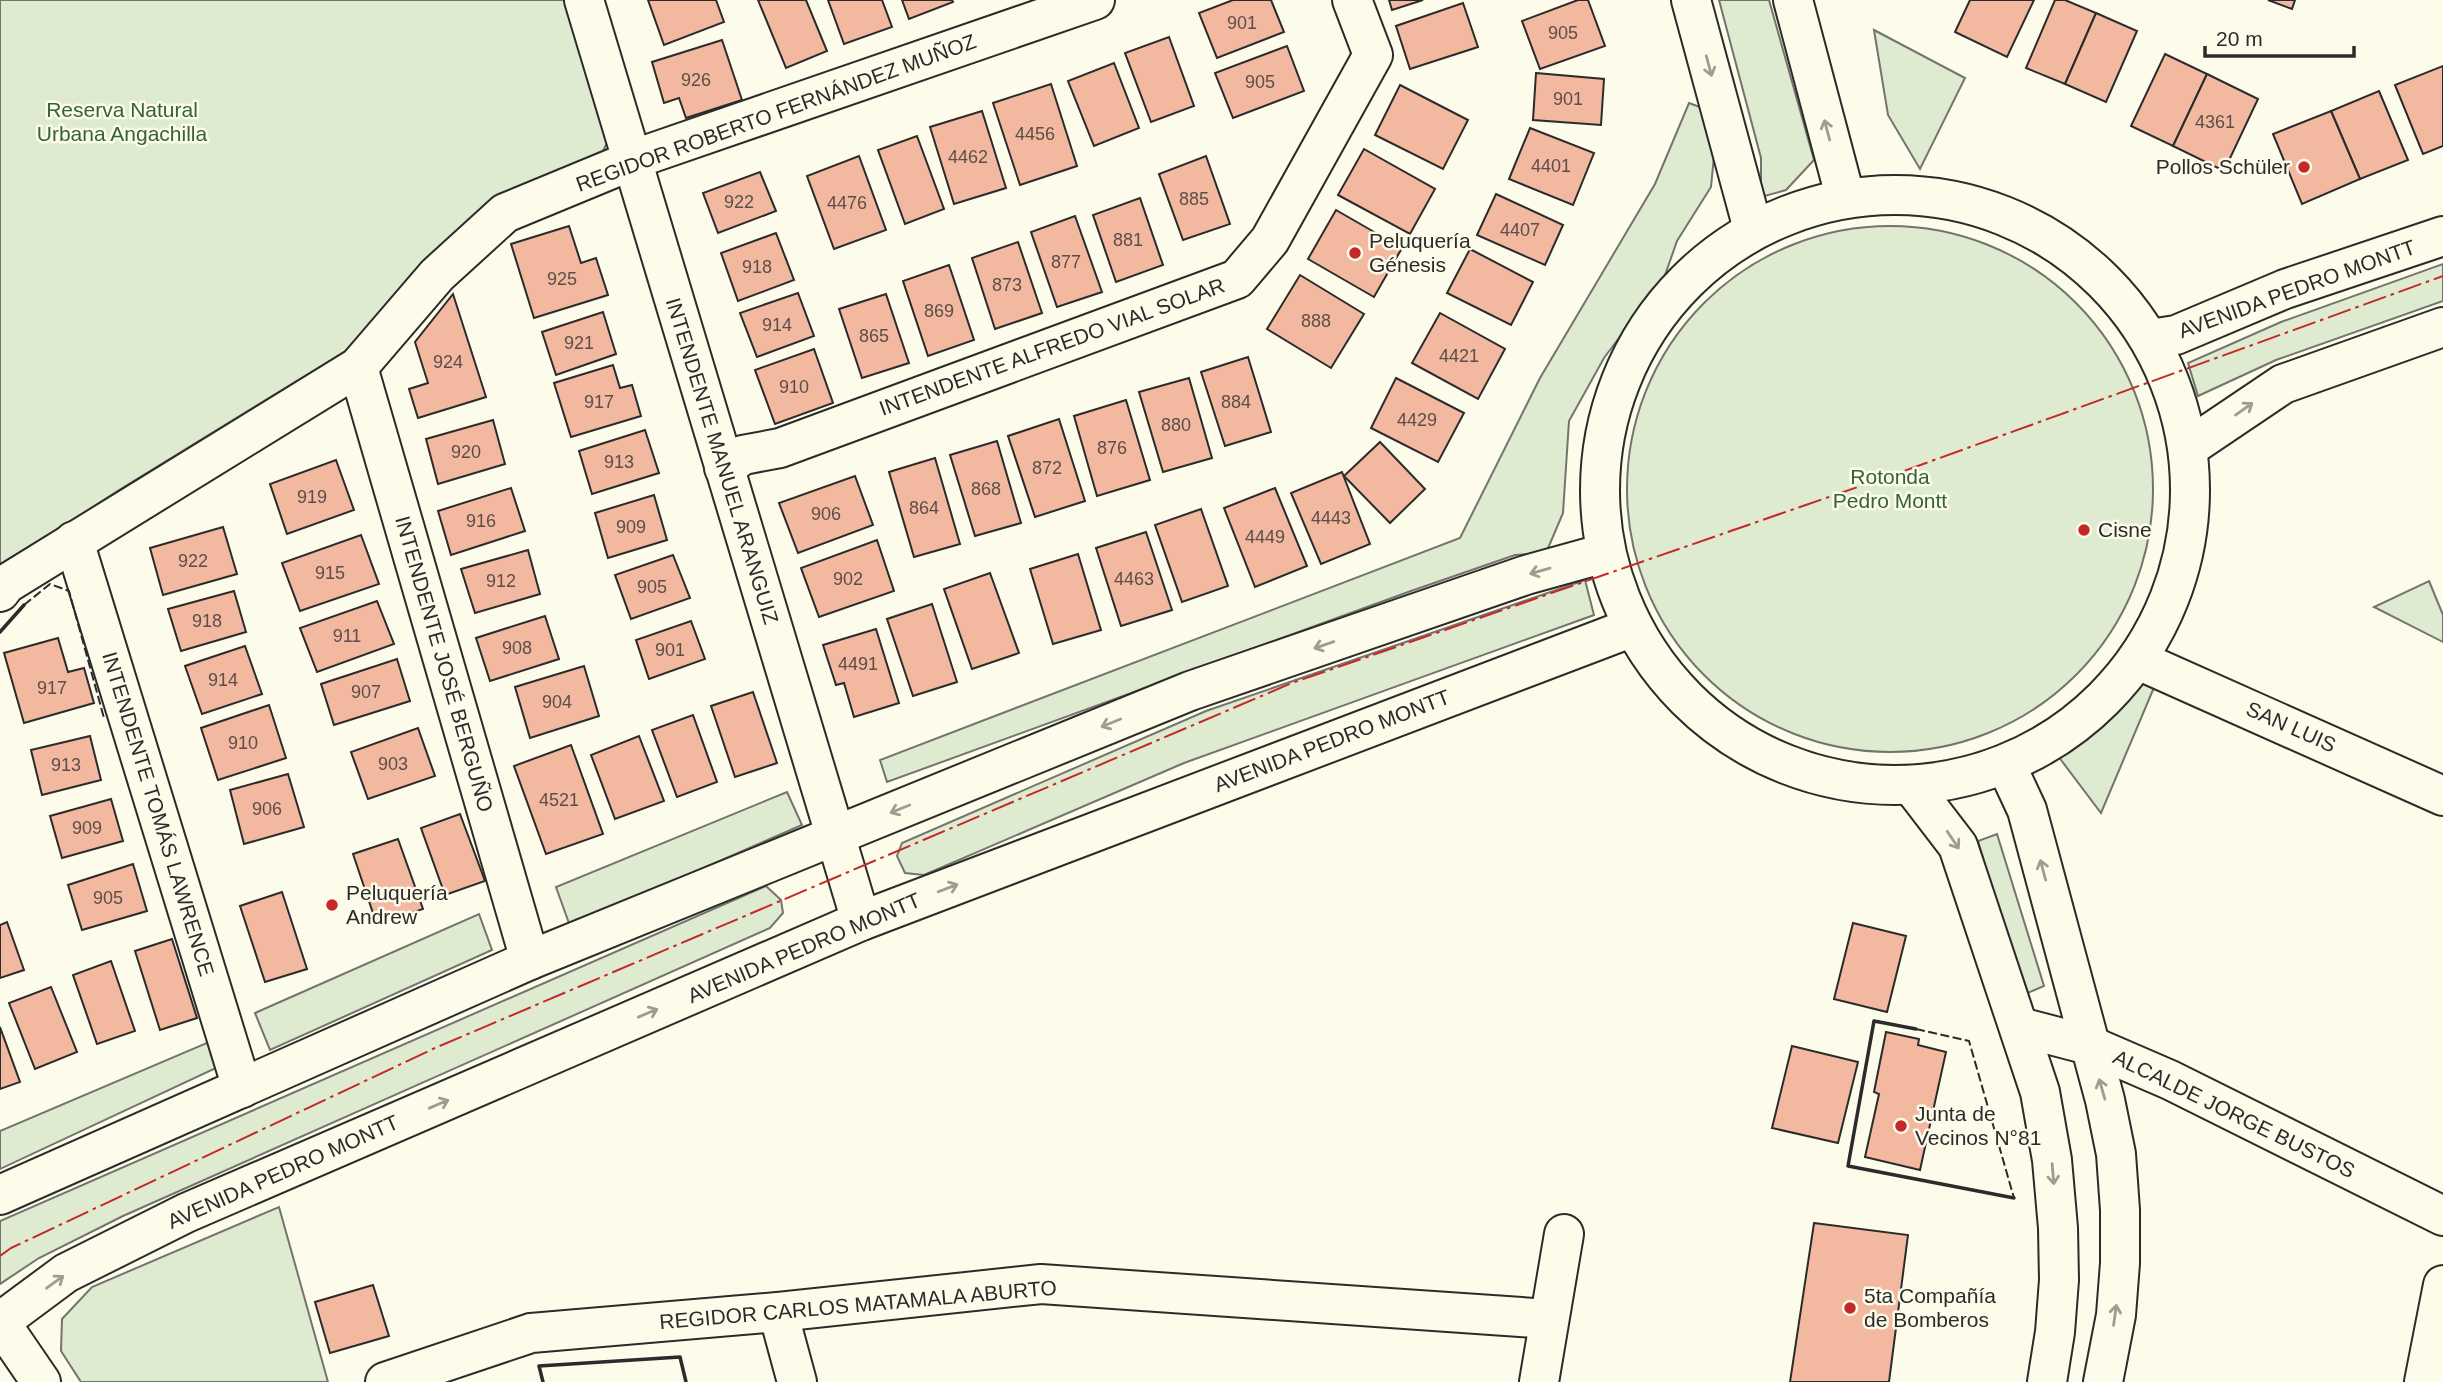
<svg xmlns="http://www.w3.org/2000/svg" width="2443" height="1382" font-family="Arial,sans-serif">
	<rect width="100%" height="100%" fill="#fdfbea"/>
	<!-- green -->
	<g fill="#deebd1" stroke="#74746e" stroke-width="2">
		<polygon points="0,0 573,0 611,134 597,164 367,338 119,490 0,568"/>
		<polygon points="1719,0 1769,0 1814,160 1786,190 1761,197 1761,158"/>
		<polygon points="1874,30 1965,78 1920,169 1888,115"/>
		<polygon points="1689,103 1705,109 1714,156 1711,187 1677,241 1664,278 1604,358 1569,421 1563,513 1546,553 1515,555 1411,591 887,782 880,760 1460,538 1540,378 1655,184"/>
		<circle cx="1890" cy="489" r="263"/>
		<polygon points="2443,264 2443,301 2276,360 2198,396 2188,363 2281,322"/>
		<polygon points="1585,580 1594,615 1184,763 924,875 905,873 897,856 902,843 1206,711"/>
		<polygon points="2429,581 2443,615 2443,642 2374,607"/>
		<polygon points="2158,678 2101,813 2058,756 2071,729 2095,704 2119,684"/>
		<polygon points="787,792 802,825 570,926 556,887"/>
		<polygon points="1997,834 2044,986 2023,995 1978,841"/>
		<polygon points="766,886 781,900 783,913 770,928 123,1216 39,1258 0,1284 0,1221"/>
		<polygon points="479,914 492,950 270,1050 255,1013"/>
		<polygon points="209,1042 216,1068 0,1169 0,1131"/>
		<polygon points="279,1207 328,1382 81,1382 61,1351 62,1319 92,1287"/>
	</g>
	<!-- building -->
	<g fill="#f2b8a0" stroke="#2b2b2b" stroke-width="2">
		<polygon points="648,0 716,0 724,22 664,45"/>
		<polygon points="758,0 806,0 827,51 786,68"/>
		<polygon points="828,0 882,0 892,27 844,44"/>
		<polygon points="902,0 952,0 953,2 909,19"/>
		<polygon points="1233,0 1271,0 1284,32 1217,58 1199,13"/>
		<polygon points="1389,0 1423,0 1392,10"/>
		<polygon points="1578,0 1588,0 1605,46 1540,69 1522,21"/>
		<polygon points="1970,0 2034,0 2007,57 1955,32"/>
		<polygon points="2055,0 2065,0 2096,13 2065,84 2026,68"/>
		<polygon points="2268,0 2295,0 2292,9"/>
		<polygon points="1463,3 1478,47 1410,69 1396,26"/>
		<polygon points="2096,13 2137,31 2106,102 2065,84"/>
		<polygon points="1169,37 1194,106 1151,122 1125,53"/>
		<polygon points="722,40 742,100 686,118 679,98 664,103 652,62"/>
		<polygon points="1287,46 1304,91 1233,118 1215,73"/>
		<polygon points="2165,54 2207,74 2173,146 2131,126"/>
		<polygon points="1114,63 1139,128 1094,146 1068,81"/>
		<polygon points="2443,66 2443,146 2423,154 2395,85"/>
		<polygon points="1536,73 1604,79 1601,125 1533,120"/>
		<polygon points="2207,74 2258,99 2224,171 2173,146"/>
		<polygon points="1051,84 1077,166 1020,185 993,103"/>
		<polygon points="1400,85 1468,120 1443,169 1375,135"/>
		<polygon points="2379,91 2408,160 2360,179 2331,111"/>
		<polygon points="982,111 1006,188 954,204 930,127"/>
		<polygon points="2331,111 2360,179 2302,204 2273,134"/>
		<polygon points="1530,128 1594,153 1573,205 1509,179"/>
		<polygon points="917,136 944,209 905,224 878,150"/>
		<polygon points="1364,149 1435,189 1410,234 1338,195"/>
		<polygon points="859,156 886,230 834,249 807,176"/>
		<polygon points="1206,156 1230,224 1183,240 1159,174"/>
		<polygon points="760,172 776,211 718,233 703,193"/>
		<polygon points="1496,194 1563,225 1545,265 1477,235"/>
		<polygon points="1140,198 1163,265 1116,282 1093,215"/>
		<polygon points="1336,210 1402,248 1374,297 1308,259"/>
		<polygon points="1075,216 1102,292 1057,307 1031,232"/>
		<polygon points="569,226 581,263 596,258 608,295 534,318 511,244"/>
		<polygon points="776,233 794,280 738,301 721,253"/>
		<polygon points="1018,242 1042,313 995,329 972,258"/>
		<polygon points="1470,249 1533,282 1511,325 1447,293"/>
		<polygon points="949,265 974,340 928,356 903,281"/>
		<polygon points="1300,275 1364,314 1331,368 1267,329"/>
		<polygon points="798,293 814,336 757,357 740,313"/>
		<polygon points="453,294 486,397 418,418 409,389 428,383 415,342"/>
		<polygon points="886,294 909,363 862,378 839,309"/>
		<polygon points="603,312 616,354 556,375 542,332"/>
		<polygon points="1440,313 1505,349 1478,399 1412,363"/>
		<polygon points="814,349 833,403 775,424 755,370"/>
		<polygon points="1248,357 1271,432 1225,446 1201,372"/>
		<polygon points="613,365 620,388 632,385 641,416 571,437 554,383"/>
		<polygon points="1189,378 1212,458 1163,472 1139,392"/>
		<polygon points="1396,378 1464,413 1438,462 1371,428"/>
		<polygon points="1126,400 1150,480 1097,496 1074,416"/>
		<polygon points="1059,419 1085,501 1035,517 1008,436"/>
		<polygon points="493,420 505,464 438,484 426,439"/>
		<polygon points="645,430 659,473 592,494 579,451"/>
		<polygon points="997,441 1021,523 975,536 950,455"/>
		<polygon points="1380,442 1425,489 1390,523 1344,476"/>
		<polygon points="935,458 960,544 914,557 889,472"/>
		<polygon points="336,460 354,510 287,534 270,484"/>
		<polygon points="1342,472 1370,544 1321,564 1291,493"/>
		<polygon points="855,476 873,525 798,553 779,503"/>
		<polygon points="511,488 525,531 451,555 438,511"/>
		<polygon points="1275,488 1307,566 1255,587 1224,508"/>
		<polygon points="654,495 667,540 608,558 595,513"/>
		<polygon points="1201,509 1228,586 1182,602 1155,525"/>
		<polygon points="223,527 237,574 163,595 150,548"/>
		<polygon points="1146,532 1172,610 1121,626 1096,548"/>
		<polygon points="361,535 379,584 300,611 282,563"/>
		<polygon points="877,540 894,591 819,617 801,568"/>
		<polygon points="528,550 540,594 475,613 461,569"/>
		<polygon points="1078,554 1101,630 1053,644 1030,569"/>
		<polygon points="673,555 690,598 631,619 615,575"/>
		<polygon points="990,573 1019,653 972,669 944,589"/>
		<polygon points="234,591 246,632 181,651 168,609"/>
		<polygon points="377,601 394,644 317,672 300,628"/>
		<polygon points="932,604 957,682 913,696 887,619"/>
		<polygon points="545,616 559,659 490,681 476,638"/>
		<polygon points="691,621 705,659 649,679 636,640"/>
		<polygon points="876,629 899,703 854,717 844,683 836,685 823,645"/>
		<polygon points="58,638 68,672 84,668 94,703 24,723 4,653"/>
		<polygon points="245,646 262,694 202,714 185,666"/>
		<polygon points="397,659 410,701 334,725 321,684"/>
		<polygon points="584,666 599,716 530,738 515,687"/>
		<polygon points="753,692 777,763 735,777 711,706"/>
		<polygon points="269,705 286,758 218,780 201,728"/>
		<polygon points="693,715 717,782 677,797 652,730"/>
		<polygon points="418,728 435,776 368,799 351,752"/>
		<polygon points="90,736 101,780 42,795 31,750"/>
		<polygon points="639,736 664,801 615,819 591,755"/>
		<polygon points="571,745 603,834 546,854 514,766"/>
		<polygon points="288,774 304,827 244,844 230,790"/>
		<polygon points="111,799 123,841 62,858 50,816"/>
		<polygon points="460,814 485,881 445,895 421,828"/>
		<polygon points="398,839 423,909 377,925 353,854"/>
		<polygon points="133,864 147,911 82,930 68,885"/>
		<polygon points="282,892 307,969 265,982 240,906"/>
		<polygon points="7,922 24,970 0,978 0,925"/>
		<polygon points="1853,923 1906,936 1887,1012 1834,999"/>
		<polygon points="172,939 197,1018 160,1030 135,951"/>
		<polygon points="111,961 135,1031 97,1044 73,975"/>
		<polygon points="51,987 77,1052 35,1069 9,1003"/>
		<polygon points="0,1027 20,1082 0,1089"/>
		<polygon points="1886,1032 1919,1039 1918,1045 1946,1052 1920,1170 1865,1157 1879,1094 1874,1092"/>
		<polygon points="1792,1046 1858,1062 1838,1143 1772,1128"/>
		<polygon points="1814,1223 1908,1235 1889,1382 1790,1382"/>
		<polygon points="373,1285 389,1336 330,1353 315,1302"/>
	</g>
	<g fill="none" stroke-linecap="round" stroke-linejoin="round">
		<!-- minor casing -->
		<g stroke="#2b2b2b" stroke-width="42">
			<g id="minor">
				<polyline points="584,0 861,921"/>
				<polyline points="358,367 530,960"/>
				<polyline points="724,468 743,455 780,448 1237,279 1270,240 1373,55 1352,0"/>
				<polyline points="74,541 242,1088"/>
				<polyline points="0,592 6,584 358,367 437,275 505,213 643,156 1095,0"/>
				<polyline points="2020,1027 2089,1045 2170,1080 2443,1216"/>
				<polyline points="778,1312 797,1382"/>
				<polyline points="0,1322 41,1382"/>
				<polyline points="385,1382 531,1333 778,1312 1041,1284 1549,1319"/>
				<polyline points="1539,1382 1564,1234"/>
				<polyline points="2424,1382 2443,1285"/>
			</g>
		</g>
		<!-- tertiary casing -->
		<g stroke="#2b2b2b" stroke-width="42">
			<g id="tertiary">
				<polyline points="2138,660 2443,796"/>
				<polyline points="2006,765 2027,810 2105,1100 2116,1154 2120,1210 2120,1263 2116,1315 2103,1382"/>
				<polyline points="1912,786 1958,846 2040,1092 2052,1160 2058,1228 2059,1280 2055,1332 2047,1382"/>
			</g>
		</g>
		<!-- secondary casing -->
		<g stroke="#2b2b2b" stroke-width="42">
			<g id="secondary">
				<polyline points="1691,0 1753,229"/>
				<polyline points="1793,0 1845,196"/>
				<circle cx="1895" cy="490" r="295"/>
				<polyline points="2150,339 2176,335 2285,289 2443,236"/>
				<polyline points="2188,448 2283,384 2443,327"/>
				<polyline points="0,1195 530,960 1190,691 1526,575 1605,553"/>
				<polyline points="0,1322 66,1273 186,1213 861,921 1633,627"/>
			</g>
		</g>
		<!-- minor -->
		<use href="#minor" stroke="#fdfbea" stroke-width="38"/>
		<!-- tertiary -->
		<use href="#tertiary" stroke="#fdfbea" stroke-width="38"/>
		<!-- secondary -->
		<use href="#secondary" stroke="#fdfbea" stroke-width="38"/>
		<!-- fence -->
		<g stroke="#2b2b2b" stroke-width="2" stroke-dasharray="9 3.5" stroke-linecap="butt">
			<polyline points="24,605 50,584 69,591 104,718"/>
			<polyline points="1916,1029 1969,1041 2014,1198"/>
		</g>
		<!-- wall -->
		<g stroke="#2b2b2b" stroke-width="3.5">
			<polyline points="0,632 24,605"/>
			<polyline points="1916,1029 1874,1021 1848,1166 2014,1198"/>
			<polyline points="543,1382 539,1366 680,1357 686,1382"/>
		</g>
		<!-- power -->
		<polyline stroke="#c62828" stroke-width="2" stroke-dasharray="24 5 3.5 5" stroke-linecap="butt" points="0,1256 11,1248 435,1048 1292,683 1901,472 2443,276"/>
	</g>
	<!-- one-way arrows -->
	<defs><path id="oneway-shaft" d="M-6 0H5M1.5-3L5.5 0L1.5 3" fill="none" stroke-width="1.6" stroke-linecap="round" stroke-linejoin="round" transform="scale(1.75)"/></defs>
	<g stroke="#9e9d94">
		<use href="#oneway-shaft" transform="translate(1709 66) rotate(75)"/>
		<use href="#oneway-shaft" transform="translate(1827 130) rotate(-105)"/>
		<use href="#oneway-shaft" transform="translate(2244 409) rotate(-35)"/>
		<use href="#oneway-shaft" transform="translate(1540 571) rotate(164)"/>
		<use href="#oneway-shaft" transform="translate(1324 645) rotate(161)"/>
		<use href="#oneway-shaft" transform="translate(1111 723) rotate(158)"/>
		<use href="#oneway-shaft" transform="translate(900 809) rotate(158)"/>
		<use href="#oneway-shaft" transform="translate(1953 840) rotate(56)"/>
		<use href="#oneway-shaft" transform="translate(2043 870) rotate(-105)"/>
		<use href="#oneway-shaft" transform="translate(948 888) rotate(-21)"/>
		<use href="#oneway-shaft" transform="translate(648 1013) rotate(-23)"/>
		<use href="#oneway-shaft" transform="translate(2102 1089) rotate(-106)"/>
		<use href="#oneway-shaft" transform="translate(439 1104) rotate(-23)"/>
		<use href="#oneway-shaft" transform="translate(2053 1174) rotate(85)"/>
		<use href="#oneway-shaft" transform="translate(55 1282) rotate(-36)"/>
		<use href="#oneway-shaft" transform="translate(2115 1315) rotate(-82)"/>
	</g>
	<!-- markers -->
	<g fill="#c62828" stroke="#fdfbea" stroke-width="2.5">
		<circle cx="2304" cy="167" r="7"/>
		<circle cx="1355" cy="253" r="7"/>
		<circle cx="2084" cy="530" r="7"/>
		<circle cx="332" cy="905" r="7"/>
		<circle cx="1901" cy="1126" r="7"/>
		<circle cx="1850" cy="1308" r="7"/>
	</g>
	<g text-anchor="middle" stroke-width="5" stroke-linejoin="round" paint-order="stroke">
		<!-- number labels -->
		<g font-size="18" fill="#5d4e48">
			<text x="1242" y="29">901</text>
			<text x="1563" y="39">905</text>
			<text x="696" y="86">926</text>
			<text x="1260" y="88">905</text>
			<text x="1568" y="105">901</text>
			<text x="2215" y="128">4361</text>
			<text x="1035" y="140">4456</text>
			<text x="968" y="163">4462</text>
			<text x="1551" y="172">4401</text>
			<text x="1194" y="205">885</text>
			<text x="739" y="208">922</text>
			<text x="847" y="209">4476</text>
			<text x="1520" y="236">4407</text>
			<text x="1128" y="246">881</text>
			<text x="1066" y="268">877</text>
			<text x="757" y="273">918</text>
			<text x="562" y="285">925</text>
			<text x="1007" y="291">873</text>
			<text x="939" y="317">869</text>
			<text x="1316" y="327">888</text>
			<text x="777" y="331">914</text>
			<text x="874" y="342">865</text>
			<text x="579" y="349">921</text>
			<text x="1459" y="362">4421</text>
			<text x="448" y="368">924</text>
			<text x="794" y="393">910</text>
			<text x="599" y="408">917</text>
			<text x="1236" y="408">884</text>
			<text x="1417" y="426">4429</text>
			<text x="1176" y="431">880</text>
			<text x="1112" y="454">876</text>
			<text x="466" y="458">920</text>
			<text x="619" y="468">913</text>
			<text x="1047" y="474">872</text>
			<text x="986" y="495">868</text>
			<text x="312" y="503">919</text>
			<text x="924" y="514">864</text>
			<text x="826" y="520">906</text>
			<text x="1331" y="524">4443</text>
			<text x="481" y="527">916</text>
			<text x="631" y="533">909</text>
			<text x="1265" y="543">4449</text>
			<text x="193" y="567">922</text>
			<text x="330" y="579">915</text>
			<text x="848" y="585">902</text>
			<text x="1134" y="585">4463</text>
			<text x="501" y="587">912</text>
			<text x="652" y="593">905</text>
			<text x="207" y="627">918</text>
			<text x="347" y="642">911</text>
			<text x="517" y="654">908</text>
			<text x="670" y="656">901</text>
			<text x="858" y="670">4491</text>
			<text x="223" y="686">914</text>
			<text x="52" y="694">917</text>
			<text x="366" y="698">907</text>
			<text x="557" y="708">904</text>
			<text x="243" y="749">910</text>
			<text x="393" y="770">903</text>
			<text x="66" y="771">913</text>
			<text x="559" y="806">4521</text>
			<text x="267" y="815">906</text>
			<text x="87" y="834">909</text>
			<text x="108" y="904">905</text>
		</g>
		<!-- park labels -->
		<g font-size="21" fill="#34623c" stroke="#fdfbea">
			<text x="122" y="117">Reserva Natural<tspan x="122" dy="24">Urbana Angachilla</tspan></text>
			<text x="1890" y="484">Rotonda<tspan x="1890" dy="24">Pedro Montt</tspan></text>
		</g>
		<!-- street labels -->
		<g font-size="21" fill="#2b2b2b" stroke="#fdfbea">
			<text transform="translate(776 113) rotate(-20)" y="7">REGIDOR ROBERTO FERNÁNDEZ MUÑOZ</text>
			<text transform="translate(2297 289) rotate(-20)" y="7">AVENIDA PEDRO MONTT</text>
			<text transform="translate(1052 347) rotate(-20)" y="7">INTENDENTE ALFREDO VIAL SOLAR</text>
			<text transform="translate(722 461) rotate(73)" y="7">INTENDENTE MANUEL ARANGUIZ</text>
			<text transform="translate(444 664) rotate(74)" y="7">INTENDENTE JOSÉ BERGUÑO</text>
			<text transform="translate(2291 727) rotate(24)" y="7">SAN LUIS</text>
			<text transform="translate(1332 741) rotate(-21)" y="7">AVENIDA PEDRO MONTT</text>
			<text transform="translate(158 814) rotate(73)" y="7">INTENDENTE TOMÁS LAWRENCE</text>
			<text transform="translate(804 948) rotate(-23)" y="7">AVENIDA PEDRO MONTT</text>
			<text transform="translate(2234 1114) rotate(26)" y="7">ALCALDE JORGE BUSTOS</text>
			<text transform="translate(283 1172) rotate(-24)" y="7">AVENIDA PEDRO MONTT</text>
			<text transform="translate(858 1305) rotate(-5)" y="7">REGIDOR CARLOS MATAMALA ABURTO</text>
		</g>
		<!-- poi labels -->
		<g font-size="21" fill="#2b2b2b" stroke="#fdfbea" text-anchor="start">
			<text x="2290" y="174" text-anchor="end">Pollos Schüler</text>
			<text x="1369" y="248">Peluquería<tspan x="1369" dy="24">Génesis</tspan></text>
			<text x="2098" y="537">Cisne</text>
			<text x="346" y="900">Peluquería<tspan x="346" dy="24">Andrew</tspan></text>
			<text x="1915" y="1121">Junta de<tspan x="1915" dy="24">Vecinos N°81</tspan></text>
			<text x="1864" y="1303">5ta Compañía<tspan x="1864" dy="24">de Bomberos</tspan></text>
		</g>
	</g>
	<!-- scale -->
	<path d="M2205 46v10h149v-10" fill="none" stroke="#2b2b2b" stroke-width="3.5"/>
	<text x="2216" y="46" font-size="21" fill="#2b2b2b" stroke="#fdfbea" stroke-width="5" paint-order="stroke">20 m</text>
</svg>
